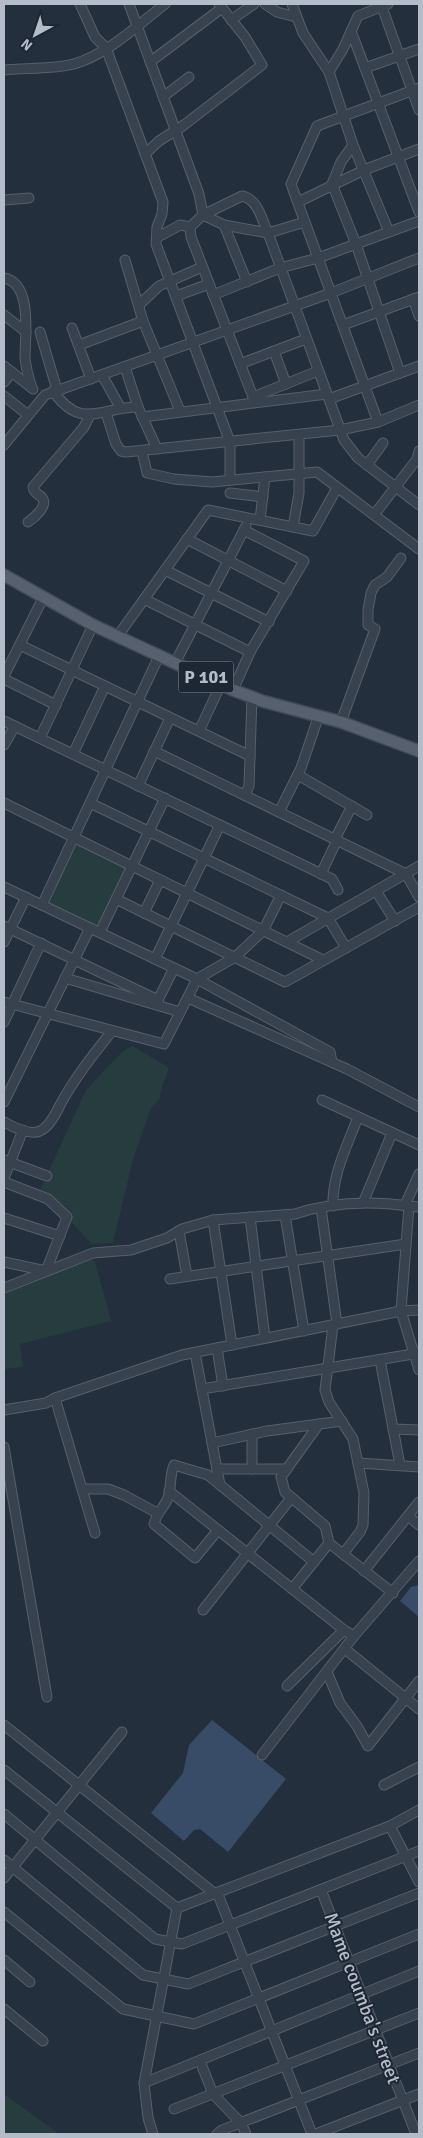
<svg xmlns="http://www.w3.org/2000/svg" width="423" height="2138" font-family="Signika,sans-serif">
	<rect width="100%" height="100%" fill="#242f3e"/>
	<!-- green -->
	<g fill="#263c3f">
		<polygon points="77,843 127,868 99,927 48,903"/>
		<polygon points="133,1046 169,1068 161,1090 160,1098 151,1108 133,1159 113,1243 92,1244 40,1190 86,1090 122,1052"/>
		<polygon points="92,1259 95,1262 111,1321 20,1344 23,1367 4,1369 4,1291"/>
		<polygon points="4,2094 59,2134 4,2134"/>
	</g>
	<!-- water -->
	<g fill="#394c67">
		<polygon points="419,1585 419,1617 400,1601 411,1587"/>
		<polygon points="212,1720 286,1779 228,1852 200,1829 194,1830 184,1841 151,1813 183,1773 189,1745"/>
	</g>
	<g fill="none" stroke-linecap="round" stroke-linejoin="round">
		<!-- minor casing -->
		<g stroke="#565f6c" stroke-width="11">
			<g id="minor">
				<polyline points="80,4 95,37 106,48 163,202 162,214 157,227 156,244 230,442 230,480"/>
				<polyline points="129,4 199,194 203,215 190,227 191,237 255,402"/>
				<polyline points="265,4 277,12 296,17"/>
				<polyline points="292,4 303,33 329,72 353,145 389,232"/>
				<polyline points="382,7 419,110"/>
				<polyline points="231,20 254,4"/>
				<polyline points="351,31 419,212"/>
				<polyline points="150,62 222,8"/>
				<polyline points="365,68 419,49"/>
				<path d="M4,70c20,-2 51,-1 70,-6 34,-10 64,-39 91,-60"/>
				<polyline points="329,72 343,49 358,16 388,4"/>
				<polyline points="163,97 189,77"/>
				<polyline points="353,145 341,162 332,184 356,244 400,373"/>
				<polyline points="145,154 159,141 184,125 262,65 245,37 219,4"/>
				<polyline points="4,200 29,198"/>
				<polyline points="298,202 364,170 419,149"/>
				<path d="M203,215l39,-19c16,3 20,24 26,37l76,207 14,18 61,47"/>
				<polyline points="203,215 224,225 268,233 305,222"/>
				<polyline points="224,225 247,282"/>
				<polyline points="158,237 180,225 190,227"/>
				<polyline points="125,260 143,321 180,411"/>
				<path d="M4,278c29,5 21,59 21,80 1,10 4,21 7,30"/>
				<polyline points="213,295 280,268 318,258 419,221"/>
				<polyline points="176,296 209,284"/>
				<polyline points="413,299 419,316"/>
				<polyline points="139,305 159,286 202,267"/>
				<polyline points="4,315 26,332"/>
				<polyline points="343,325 419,297"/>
				<polyline points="72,328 91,379"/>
				<polyline points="40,332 57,390"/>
				<polyline points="79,345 143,321"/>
				<polyline points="274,351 286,384"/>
				<polyline points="240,364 306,339"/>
				<polyline points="4,366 33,389"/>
				<polyline points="125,367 138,407 157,449"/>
				<polyline points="102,375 120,407"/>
				<polyline points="4,382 12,372"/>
				<path d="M53,391c28,40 48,16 85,16"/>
				<polyline points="4,396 28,415"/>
				<polyline points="253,397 318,371"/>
				<polyline points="329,399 419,366"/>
				<polyline points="106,413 116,444 121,451 126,452 340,430 378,422 419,405"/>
				<polyline points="142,417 327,394"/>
				<polyline points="378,422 291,184 317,126 419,88"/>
				<polyline points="4,445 45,395 331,293 419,258"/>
				<polyline points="142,451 147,473 174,479 212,482 317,472 419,549"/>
				<polyline points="367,465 383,443"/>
				<polyline points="230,493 263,497"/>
				<polyline points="374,515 417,459 419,451"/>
				<polyline points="260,520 265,477"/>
				<path d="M28,522c6,-4 19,-15 15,-23 -3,-5 -9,-5 -10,-12l51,-60 6,-12"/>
				<polyline points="293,527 299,493 299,435"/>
				<polyline points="187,539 287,591"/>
				<polyline points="165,570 269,622"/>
				<polyline points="144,599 250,652"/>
				<polyline points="117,637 208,510 313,531 337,488"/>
				<polyline points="20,645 250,756"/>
				<polyline points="175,663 246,526"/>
				<polyline points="4,676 43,598"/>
				<polyline points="4,679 56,705"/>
				<polyline points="233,690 250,652 304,561 244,530"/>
				<polyline points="4,721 332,879 338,890"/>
				<polyline points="341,722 375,629 368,625 368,610 371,593 375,585 387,577 401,558"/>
				<polyline points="199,731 221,684"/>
				<polyline points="40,738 93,625"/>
				<polyline points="4,745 15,726"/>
				<polyline points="154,751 406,874 419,897"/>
				<polyline points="73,754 105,686"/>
				<polyline points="298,775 367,815"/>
				<polyline points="138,786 170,718"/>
				<polyline points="245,795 249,786 252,697"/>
				<polyline points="4,803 323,960"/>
				<polyline points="90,803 328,918 346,948"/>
				<polyline points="279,812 301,768 319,715"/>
				<polyline points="335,839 352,806"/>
				<polyline points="321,874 337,840"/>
				<polyline points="4,887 197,979 330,1052 332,1062"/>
				<polyline points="376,891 395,921"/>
				<polyline points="116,899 285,982 419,907"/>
				<polyline points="42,905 159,656"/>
				<polyline points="144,913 160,880"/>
				<polyline points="4,926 158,1000"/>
				<polyline points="100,932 165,798"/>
				<polyline points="4,942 26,897"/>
				<polyline points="287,942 419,866"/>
				<polyline points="155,959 220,825"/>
				<polyline points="65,978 180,1012"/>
				<polyline points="188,998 347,1069 419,1107"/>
				<polyline points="4,1002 164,1044 197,979 235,957 263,931 281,895"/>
				<polyline points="156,1004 174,968"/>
				<polyline points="4,1022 41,943"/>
				<polyline points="322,1100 419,1145"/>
				<polyline points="4,1102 90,928"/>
				<path d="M4,1122c9,5 26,14 36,9 9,-4 15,-16 19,-24 14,-27 34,-52 53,-76"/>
				<polyline points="4,1160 47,1176"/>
				<polyline points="4,1178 23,1130"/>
				<polyline points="4,1182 48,1199 67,1217 46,1271"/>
				<polyline points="363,1203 392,1133"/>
				<polyline points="405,1205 419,1174"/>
				<path d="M333,1206c-1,-31 14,-60 25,-89"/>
				<polyline points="419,1207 409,1206 401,1311 419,1370"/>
				<polyline points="321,1208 337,1324"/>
				<polyline points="285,1215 304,1331"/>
				<polyline points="250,1217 265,1338"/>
				<polyline points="4,1218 60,1236"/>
				<polyline points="213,1220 232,1345"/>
				<polyline points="179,1231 187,1276"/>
				<polyline points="4,1262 46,1271"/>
				<polyline points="170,1279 406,1244"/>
				<path d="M4,1288l89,-35 38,-3 36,-12 15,-9 31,-9 82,-6c36,-12 77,-13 114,-8"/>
				<polyline points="333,1325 325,1390 329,1402 353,1439 364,1493 363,1525 360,1532 343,1554"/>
				<polyline points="217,1348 223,1386"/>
				<polyline points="195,1353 220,1485"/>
				<polyline points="380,1360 400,1465"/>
				<polyline points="202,1389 419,1353"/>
				<polyline points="55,1398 95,1533"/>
				<polyline points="4,1410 46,1403 55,1398 182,1355 401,1311 419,1310"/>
				<polyline points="319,1424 281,1477 285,1492 325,1526 329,1543 393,1593"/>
				<polyline points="393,1429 419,1430"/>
				<polyline points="252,1434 252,1469"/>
				<polyline points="212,1443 267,1431 342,1421"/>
				<polyline points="4,1447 47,1697"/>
				<polyline points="358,1463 419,1467"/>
				<polyline points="217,1469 287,1469"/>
				<polyline points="82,1489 108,1489 124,1495 157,1513"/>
				<polyline points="169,1491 344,1630 354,1636"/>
				<polyline points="408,1516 419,1525"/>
				<path d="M218,1530l-23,28 -41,-34c3,-12 9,-15 13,-24 5,-11 2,-24 7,-35l34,10 106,87"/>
				<polyline points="364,1571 419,1502"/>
				<polyline points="292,1589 329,1543"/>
				<polyline points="203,1610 291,1498"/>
				<polyline points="345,1649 419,1709"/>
				<polyline points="327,1672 340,1703 357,1726 368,1746 419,1681"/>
				<polyline points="287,1686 344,1630"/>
				<polyline points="4,1725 219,1897 312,2134"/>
				<polyline points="262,1755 354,1636 419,1561"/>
				<polyline points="4,1770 177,1908"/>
				<polyline points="384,1785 419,1767"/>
				<polyline points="4,1814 155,1939 182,1944 419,1851"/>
				<polyline points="390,1826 419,1882"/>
				<polyline points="4,1860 143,1975 188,1984 419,1893"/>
				<polyline points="4,1878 122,1732"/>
				<polyline points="321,1890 416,2134"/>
				<polyline points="177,1908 390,1826 419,1810"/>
				<polyline points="4,1912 123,2009 194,2024 419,1934"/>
				<polyline points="4,1960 30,1982"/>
				<polyline points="4,2009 43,2041"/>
				<polyline points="200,2061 213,2094 241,2123 246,2134"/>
				<polyline points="144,2083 419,1971"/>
				<polyline points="174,2109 419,2013"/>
				<polyline points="153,2134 148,2118 144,2083 177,1908"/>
				<polyline points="217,2134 222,2130 419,2053"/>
				<polyline points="316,2134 419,2094"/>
			</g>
		</g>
		<!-- major casing -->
		<g stroke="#414a57" stroke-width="14">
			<polyline id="major" points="4,575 93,625 233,690 262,701 341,722 419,751"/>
		</g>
		<!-- minor -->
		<use href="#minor" stroke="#38414e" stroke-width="9"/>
		<!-- major -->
		<use href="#major" stroke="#56606e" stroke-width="11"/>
	</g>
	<g text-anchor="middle" stroke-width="4" stroke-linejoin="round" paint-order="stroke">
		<!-- shield labels -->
		<rect fill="#1d2633" stroke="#878f9c" stroke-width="1" x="178.5" y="661.5" width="55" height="31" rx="4"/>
		<g font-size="18" font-weight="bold" fill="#b4bcc9">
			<text x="206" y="683">P 101</text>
		</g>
		<!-- street labels -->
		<g font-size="19" fill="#b4bcc9" stroke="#1d2633">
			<text transform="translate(363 1998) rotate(69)" y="7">Mame coumba's street</text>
		</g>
	</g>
	<!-- border -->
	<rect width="423" height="2138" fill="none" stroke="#b4bcc9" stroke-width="10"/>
	<!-- north arrow -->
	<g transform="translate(35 35) rotate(220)" stroke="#1d2633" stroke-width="4" paint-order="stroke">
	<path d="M0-4L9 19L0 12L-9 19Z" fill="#b4bcc9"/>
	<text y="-8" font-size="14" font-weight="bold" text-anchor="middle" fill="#b4bcc9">N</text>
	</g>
</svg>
